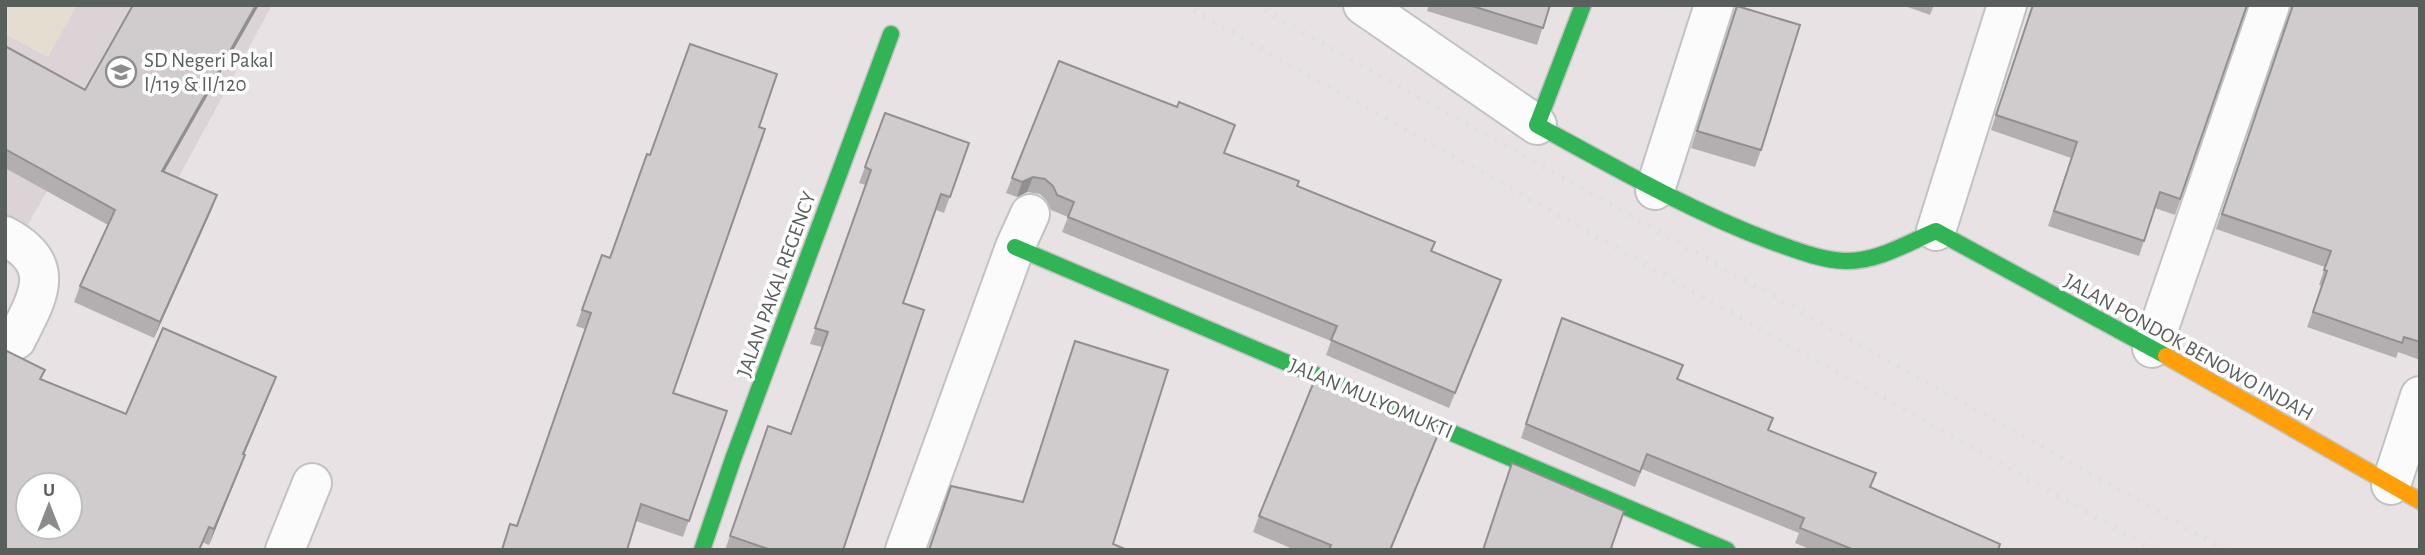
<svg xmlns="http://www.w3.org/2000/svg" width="2425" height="555" font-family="'Alegreya Sans',sans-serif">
	<rect width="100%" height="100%" fill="#e8e2e5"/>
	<!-- education -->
	<polygon fill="#dbd3d6" points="5,5 272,5 175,184 77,139 27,226 5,216"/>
	<!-- green -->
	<polygon fill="#e3ded0" points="5,5 77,5 48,57 5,34"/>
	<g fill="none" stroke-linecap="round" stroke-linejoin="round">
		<!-- street casing -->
		<g stroke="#c3c2c3" stroke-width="42">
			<g id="street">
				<polyline points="1363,5 1537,125"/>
				<polyline points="1655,190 1714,5"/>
				<polyline points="1936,231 2007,5"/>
				<path d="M5,236c55,29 32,62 11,104"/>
				<polyline points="2152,348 2270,5"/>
				<polyline points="2391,485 2420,396"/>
				<polyline points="285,550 312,483"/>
				<polyline points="905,550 1015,247 1030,214"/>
			</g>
		</g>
		<!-- fast casing -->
		<g stroke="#c2c2c2" stroke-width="19">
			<g id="fast">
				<path d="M1583,5l-46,120c77,42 153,86 236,117 23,8 47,18 72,19 32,1 62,-18 91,-30l230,125"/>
				<polyline points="1015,247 1727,550"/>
				<polyline points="702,550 733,459 891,34"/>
			</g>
		</g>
		<!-- slow casing -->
		<g stroke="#c2c2c2" stroke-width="19">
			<polyline id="slow" points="2166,356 2420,501"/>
		</g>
		<!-- street -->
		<use href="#street" stroke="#fcfbfb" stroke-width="38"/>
		<!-- fast -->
		<use href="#fast" stroke="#30b455" stroke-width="16"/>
		<!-- slow -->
		<use href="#slow" stroke="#ff9f0a" stroke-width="16"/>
		<!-- rail -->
		<g stroke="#dfdfde" stroke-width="5" stroke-dasharray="2 9" stroke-linecap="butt">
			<polyline points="1184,5 2154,550"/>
			<polyline points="1255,5 2226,550"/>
		</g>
	</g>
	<!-- wall -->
	<g fill="#b3afb1">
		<polygon points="1429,5 1550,5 1537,45 1427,11"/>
		<polygon points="1902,5 1934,5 1930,15"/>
		<polygon points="2032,5 2247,5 2175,215 2155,208 2139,256 2048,226 2071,158 1991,130"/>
		<polygon points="2291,5 2420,5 2420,360 2398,352 2396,358 2307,327 2322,286 2319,285 2325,267 2216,229 2291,12"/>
		<polygon points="1737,6 1761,150 1755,167 1691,148"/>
		<polygon points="5,46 165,172 217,195 211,211 154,338 74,302 80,286 108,225 5,168"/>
		<polygon points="885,113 969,143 944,213 936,210 903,303 843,550 725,550 768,426 791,434 822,347 810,344 866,185 859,183"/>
		<polygon points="759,127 673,393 727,411 683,537 636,521 627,550 501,550 510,524 517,526 585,329 576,326 602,255 610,257 650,155"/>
		<polygon points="1225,153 1297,186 1431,251 1501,280 1449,408 1326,355 1331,341 1062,232 1068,217 1051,210 1047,201 1040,194 1027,192 1017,197 1006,193 1012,178"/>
		<polygon points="1562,318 1678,379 1870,487 1998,550 1812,550 1795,543 1799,533 1642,469 1635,487 1521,438"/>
		<polygon points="1075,341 1113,544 1127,550 928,550 951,486 1023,502"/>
		<polygon points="5,350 45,370 41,380 126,414 270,393 244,455 245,455 239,471 209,545 204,543"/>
		<polygon points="1433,448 1391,550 1295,550 1253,532 1259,516"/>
	</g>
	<!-- shaded-wall -->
	<g fill="#928f90">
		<polygon points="256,5 259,5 156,186 162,171"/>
		<polygon points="1033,177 1027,192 1017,197 1022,182"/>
		<polygon points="217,195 211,211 154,338 160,322"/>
		<polygon points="276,377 270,393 237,470 243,454"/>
		<polygon points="1439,432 1433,448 1390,550"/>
		<polygon points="245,455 239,471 209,545 214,529"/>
	</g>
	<!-- building -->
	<g fill="#d0ccce" stroke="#928f90" stroke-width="2" fill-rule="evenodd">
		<polygon points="133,5 256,5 162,171 217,195 160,322 80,286 115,210 5,149 5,46 85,90"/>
		<polygon points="1469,5 1550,5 1543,28"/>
		<polygon points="2033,5 2247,5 2180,199 2160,192 2144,241 2054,211 2077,142 1996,115"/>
		<polygon points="2293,5 2420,5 2420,342 2404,337 2402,343 2313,312 2327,271 2324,270 2331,251 2222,214"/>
		<polygon points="1737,6 1800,25 1761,150 1697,131"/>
		<polygon points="690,44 777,74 759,127 765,129 673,393 727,411 689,521 641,504 627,550 502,550 510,524 517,526 591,313 582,310 602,255 610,258 647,154 650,155"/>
		<polygon points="1059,61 1177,107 1179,102 1235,125 1224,153 1299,181 1297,186 1435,242 1431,251 1501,280 1455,393 1331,340 1337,326 1068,217 1074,202 1057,195 1053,186 1045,179 1033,177 1022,182 1012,178"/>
		<polygon points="885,113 969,143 950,197 941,194 903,303 924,310 843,550 771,550 730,536 768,426 791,434 828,332 815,328 871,170 865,167"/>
		<polygon points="1562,318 1683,365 1677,379 1773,418 1768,430 1876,473 1870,487 2000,544 1998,550 1854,550 1800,528 1804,518 1647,454 1640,472 1526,424"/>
		<path d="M163,328l113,49 -33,77 2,1 -31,74 -5,-2 -10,23h-194v-200l40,20 -5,9 86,35zM28,485h42v42h-42z"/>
		<polygon points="1075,341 1168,370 1113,544 1127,550 929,550 951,486 1023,502"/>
		<polygon points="1315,379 1439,432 1390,550 1329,550 1331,545 1259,516"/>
		<polygon points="1512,463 1624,511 1611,548 1615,550 1483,550"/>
	</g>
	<!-- icons -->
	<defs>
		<g id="school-ring" transform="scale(1.575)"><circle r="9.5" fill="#fff" stroke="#8b8d8b" stroke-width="1.5"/><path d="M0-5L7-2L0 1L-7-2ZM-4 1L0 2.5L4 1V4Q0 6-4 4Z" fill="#8b8d8b"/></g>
	</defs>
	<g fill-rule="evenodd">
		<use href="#school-ring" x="121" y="72"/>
	</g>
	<g text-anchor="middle" stroke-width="7" stroke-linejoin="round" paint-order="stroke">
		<!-- poi labels -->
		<g font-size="21" fill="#595f5b" stroke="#fff" text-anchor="start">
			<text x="144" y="67">SD Negeri Pakal<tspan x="144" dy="24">I/119 &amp; II/120</tspan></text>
		</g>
		<!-- street labels -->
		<g font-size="21" fill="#595f5b" stroke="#fff">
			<text transform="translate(776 284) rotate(-70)" y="7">JALAN PAKAL REGENCY</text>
			<text transform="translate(2189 347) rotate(29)" y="7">JALAN PONDOK BENOWO INDAH</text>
			<text transform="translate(1371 398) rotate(23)" y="7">JALAN MULYOMUKTI</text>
		</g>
	</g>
	<!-- border -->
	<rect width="2425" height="555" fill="none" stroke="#595f5b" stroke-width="14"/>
	<!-- north arrow -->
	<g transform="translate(49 506)"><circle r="33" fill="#ffffff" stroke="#bdbfbd" stroke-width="2"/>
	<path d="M0-5L12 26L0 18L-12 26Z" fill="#8b8d8b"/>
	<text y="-10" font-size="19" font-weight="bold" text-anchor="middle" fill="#595f5b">U</text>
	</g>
</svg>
